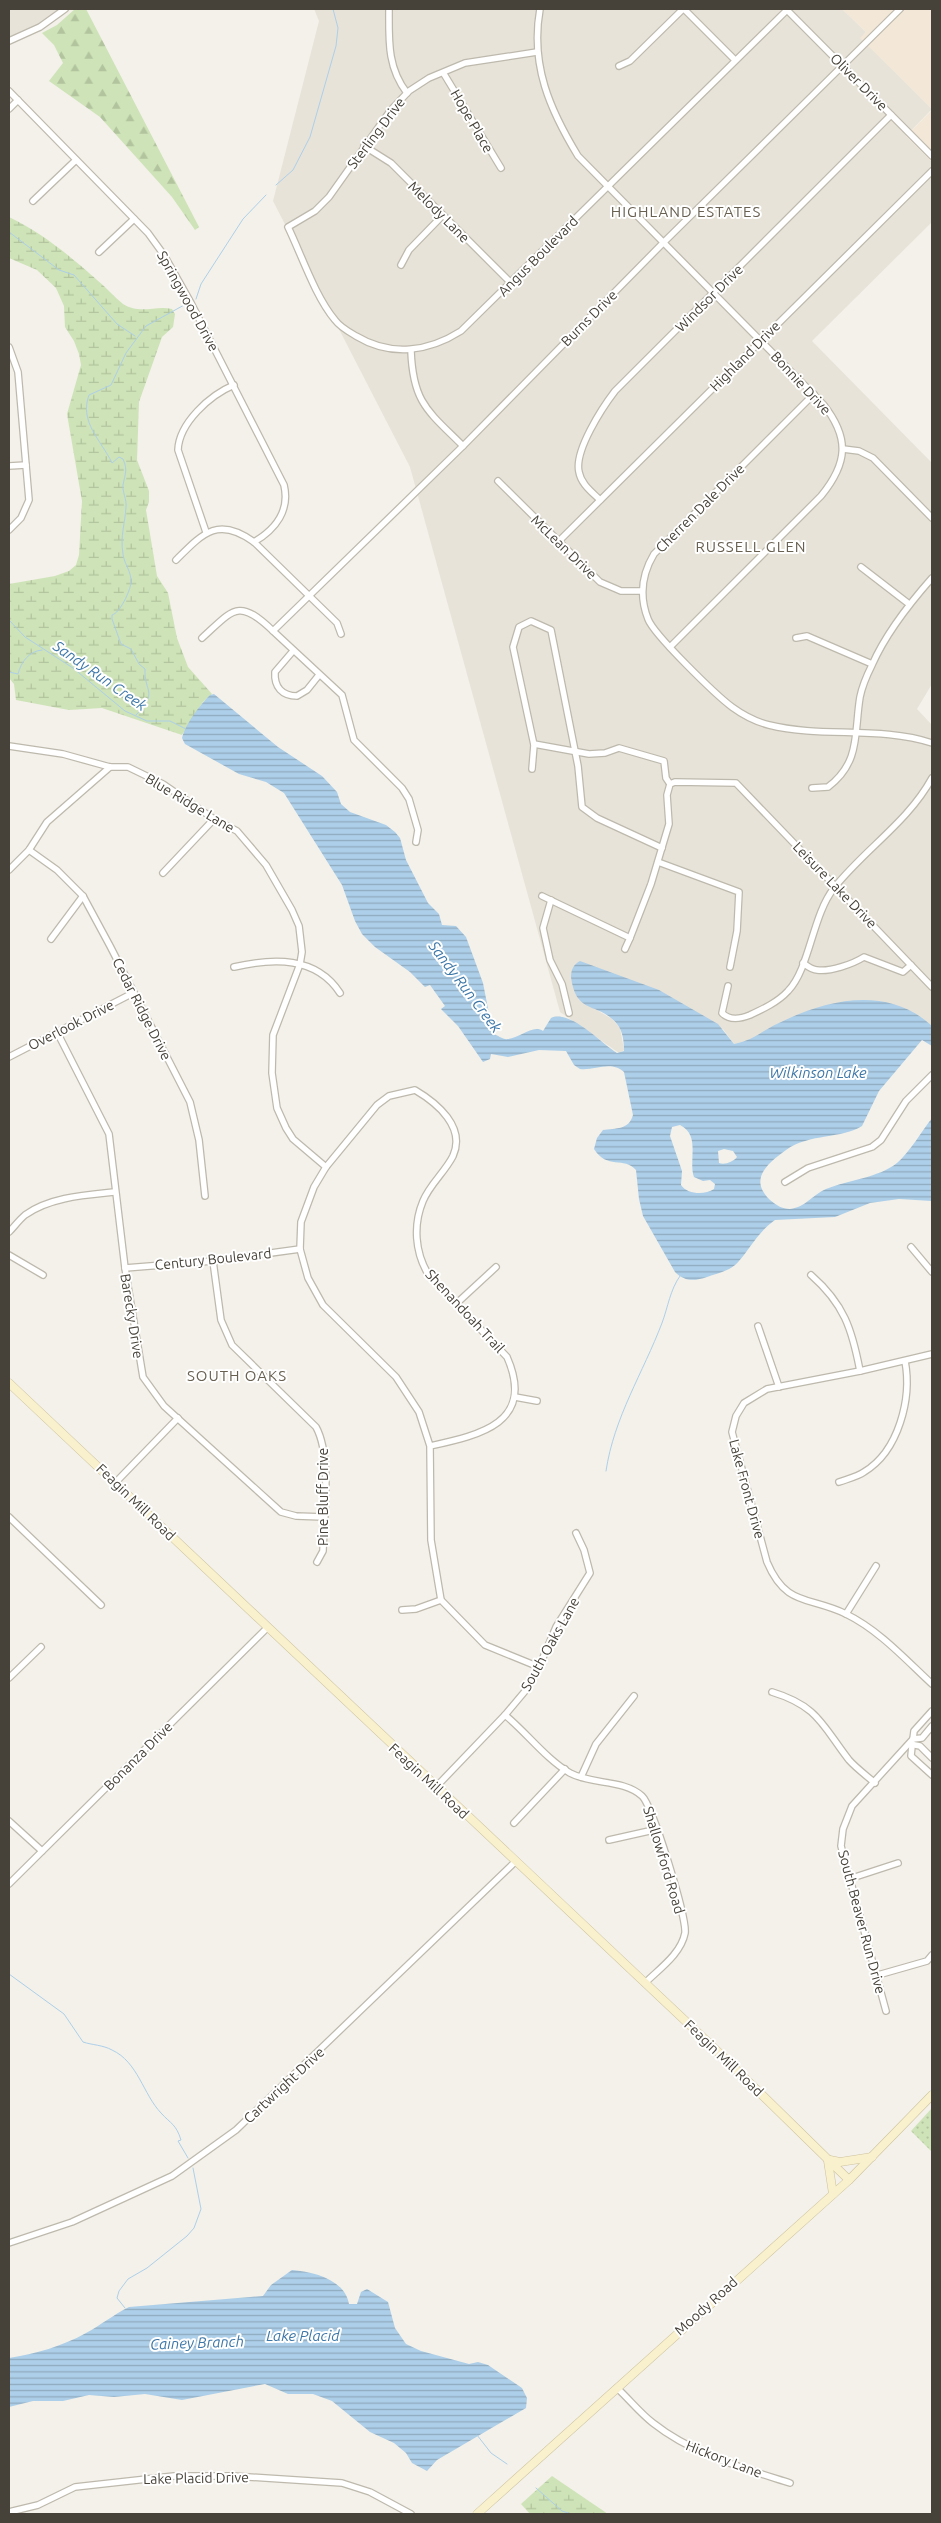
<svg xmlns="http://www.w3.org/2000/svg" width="941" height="2523" font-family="Ubuntu,sans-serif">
	<defs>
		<pattern id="forest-firs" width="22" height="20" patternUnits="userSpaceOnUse" patternTransform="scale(1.25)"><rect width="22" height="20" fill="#cee3b7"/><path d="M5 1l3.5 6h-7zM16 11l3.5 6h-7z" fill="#b2c49e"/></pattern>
		<pattern id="wetland-marsh" width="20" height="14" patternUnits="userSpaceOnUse" patternTransform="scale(1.25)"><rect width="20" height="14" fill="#cee3b7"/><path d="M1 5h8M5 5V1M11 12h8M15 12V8" fill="none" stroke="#b2c49e"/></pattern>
		<pattern id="park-dots" width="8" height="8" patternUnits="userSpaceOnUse" patternTransform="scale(1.25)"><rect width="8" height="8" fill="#cee3b7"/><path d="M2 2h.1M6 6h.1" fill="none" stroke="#b2c49e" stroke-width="1.8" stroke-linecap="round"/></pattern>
		<pattern id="water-rules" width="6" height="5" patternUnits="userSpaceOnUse" patternTransform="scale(1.25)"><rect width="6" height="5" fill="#adcfe9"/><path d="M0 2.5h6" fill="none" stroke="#8faabe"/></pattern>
	</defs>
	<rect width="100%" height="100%" fill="#f3f1ea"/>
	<!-- residential -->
	<g fill="#e7e3d9">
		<polygon points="9,9 60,9 30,30 9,38"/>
		<polygon points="314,9 842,9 866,32 861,38 932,109 906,136 932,162 932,222 812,341 932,463 932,684 917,709 932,725 932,1035 764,1036 734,1044 723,1029 578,999 612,1019 620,1028 624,1050 619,1053 560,1012 410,467 273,201 319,21"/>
	</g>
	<!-- commercial -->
	<g fill="#f3e8d8">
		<polygon points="842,9 932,9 932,109 860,38 866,32"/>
		<polygon points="932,110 932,162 906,136"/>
	</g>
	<!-- forest -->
	<polygon fill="url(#forest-firs)" points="75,9 86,9 199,227 195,230 172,197 100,117 49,81 63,63 54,45 42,33 57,25"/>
	<!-- wetland -->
	<g fill="url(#wetland-marsh)">
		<path d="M9,217c32,15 61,39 88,63 9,7 17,17 26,24 18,11 32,1 49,5l3,5 -2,13 -11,10 -23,65 -2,58 12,31v11l-3,8 11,66 11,17 9,45 11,29 24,27 -9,8 -21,33 -80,-27 -33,2 -53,-10 -2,-16 -5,-6v-94l46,-8 14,-5 7,-6 3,-10 3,-54 -15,-87 14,-49 -2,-11 -5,-13 -9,-14 -1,-21 -8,-18 -19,-18 -28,-12z"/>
		<polygon points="552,2476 608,2514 530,2514 521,2504"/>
	</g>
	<!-- park -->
	<polygon fill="url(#park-dots)" points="932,2108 932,2152 911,2131"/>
	<!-- water -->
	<g fill="url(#water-rules)" fill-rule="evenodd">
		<path d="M214,694l64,53 44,29 15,16 4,12 9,8 36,13 9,7 5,6 6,22 22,43 11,11 3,11 14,1 10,11 17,46 10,51c5,1 10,6 15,5 12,-1 25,-15 35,-8l8,-13c19,-9 51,26 66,35l7,-2c0,-9 -1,-20 -7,-27 -19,-23 -41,-8 -46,-47 0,-8 3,-13 9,-16l79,29 59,34 16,20c21,-4 27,-13 45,-21 48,-24 109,-38 153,3v20l-10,-6 -43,51 -17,35c-20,13 -52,7 -76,24 -18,13 -38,29 -16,50 6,5 12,9 20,9 16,-2 22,-14 36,-20 22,-9 52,-11 71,-26 12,-10 25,-32 35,-45v83l-33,-2 -29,4 -35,14 -60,3c-16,11 -24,27 -36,41 -8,10 -21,12 -32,16 -12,4 -22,5 -32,-5l-32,-56 -4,-17 -3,-29c-12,-14 -29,0 -42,-21l3,-11 6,-8c13,-2 26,0 30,-15l-9,-43c-13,-12 -30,-1 -44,-3l-6,-4 -8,-14 -27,-1 -31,7 -17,-3 -1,5 -7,3 -25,-36 -17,-17 4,-3 -15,-21 -5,2 -15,-15 -35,-25 -13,-13 -7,-13 -13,-36 -58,-92 -18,-11 -27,-8 -54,-30 -3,-6c4,-15 18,-33 28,-43zM680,1125c21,10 8,36 14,52l9,4 7,-1 5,4 -1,5c-9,6 -26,6 -33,-4l1,-14 -12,-35 2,-9zM724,1149l9,2 4,6c-4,5 -12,8 -18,6l-1,-12z"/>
		<path d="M292,2270c23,2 53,10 57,34h8l4,-12 6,-3 21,13 7,26 11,16 15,7 48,13 9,-2 10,3 34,23 5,10 -1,10 -89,52 -10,11 -15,-8 -6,-10 -12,-10 -24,-11 -38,-31 -19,-7h-25l-23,-10 -83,16 -37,-6 -31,3 -25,-2 -26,6h-30l-24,6v-49c26,-4 54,-12 77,-25 15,-8 27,-18 43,-26l134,-11 8,-11z"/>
	</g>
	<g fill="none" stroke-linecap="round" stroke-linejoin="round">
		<!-- stream -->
		<g stroke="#adcfe9" stroke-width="1">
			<polyline points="276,185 293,170 310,137 336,46 338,28 333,9"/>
			<polyline points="9,232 59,270 74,275 117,324 135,336"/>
			<polyline points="196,299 201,284 243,219 266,195"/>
			<polyline points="9,620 25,637 73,668 125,711 147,721 170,721 186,729"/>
			<path d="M9,672l9,2c3,-12 11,-23 24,-24"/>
			<path d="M136,715c23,-24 8,-22 9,-46l-6,-5 -8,-15 -10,-5 -9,-25v-4c8,-2 18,-24 19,-32 1,-11 -7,-19 -8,-29 -3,-18 2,-30 3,-47 1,-7 -4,-16 -3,-22 2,-11 5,-15 0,-26l-4,-2 -7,6c-11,-23 -33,-41 -23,-68l22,-10 15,-32 20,-27 40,-22"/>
			<path d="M606,1471c8,-54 37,-98 56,-148 6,-16 8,-33 18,-47"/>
			<path d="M9,1974l55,40 19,28c9,3 20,3 29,8 26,12 31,44 49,63 10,11 15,11 20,27l-3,1 10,17"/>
			<polyline points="125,2308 117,2298 119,2291 128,2279 147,2268 187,2236 194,2228 201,2209 193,2168"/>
			<polyline points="477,2435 491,2453 507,2464"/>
			<polyline points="536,2488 562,2511 571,2514"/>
		</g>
		<!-- street casing -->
		<g stroke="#beb9ad" stroke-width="8">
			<g id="street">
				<path d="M389,9c0,31 -2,58 18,84"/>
				<path d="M540,9c-10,56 10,101 38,147l245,248c27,34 25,59 -2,92l-151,151"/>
				<polyline points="684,9 735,60"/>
				<polyline points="786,9 932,156"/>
				<polyline points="9,41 40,27 65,9"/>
				<path d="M537,52l-72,11 -36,15 -20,13 -19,20 -61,86 -14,14 -27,16c14,29 27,69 47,93 5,7 14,12 21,16 35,21 72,16 105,-5l326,-321"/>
				<polyline points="619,66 630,61 683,9"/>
				<polyline points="444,74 501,168"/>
				<path d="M9,91l139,142 16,22 27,48 93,182c6,25 -8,44 -30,57"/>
				<polyline points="9,109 18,100"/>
				<polyline points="364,146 391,163 511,283"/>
				<polyline points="33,201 76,160"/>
				<polyline points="99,252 134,219"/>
				<polyline points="401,265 409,250 443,215"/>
				<polyline points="9,347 18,372 29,500 21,518 9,530"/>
				<path d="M411,351c2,52 17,60 52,95"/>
				<path d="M814,394l-160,160c-12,20 -15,42 -6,65 6,16 68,76 84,88 11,8 25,15 37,18 53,13 111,1 163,18"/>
				<polyline points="843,449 859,451 873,458 932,518"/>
				<polyline points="9,466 26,465"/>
				<polyline points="498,481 600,582 621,591 642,591"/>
				<path d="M600,500c-8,-8 -19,-16 -21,-28 -5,-21 23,-64 36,-81l276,-276"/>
				<path d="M206,532l-28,-82c1,-27 32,-55 56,-65"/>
				<polyline points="558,542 932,171"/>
				<path d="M176,560c27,-27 42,-44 78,-18l83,81 4,11"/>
				<polyline points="861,567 909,604"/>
				<path d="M202,638c31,-28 36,-41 71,-7"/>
				<polyline points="796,638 807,636 872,664"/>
				<path d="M293,651l-18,21c-1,15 7,24 22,24l10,-6 12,-15"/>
				<polyline points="534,744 589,754 605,753 619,748 664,761 666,778 670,784"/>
				<polyline points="9,746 63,754 110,767 128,767 163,784 214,819 237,831 266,865 292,910 299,926 302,952 300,964 273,1035 272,1073 277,1108 286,1128 293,1139 326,1167"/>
				<polyline points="532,769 534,745 513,647 519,627 531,621 551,630 578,766 582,807 597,818 662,848"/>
				<path d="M812,788l16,-1c33,-25 26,-54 32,-90 2,-10 7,-22 12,-32 14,-32 37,-61 60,-87"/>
				<polyline points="416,842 418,830 409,799 402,788 354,740 342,695 273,631 463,446 664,242 900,9"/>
				<polyline points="29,850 57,870 83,896 110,946 190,1102 199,1140 205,1196"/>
				<polyline points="658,862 739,892 737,931 730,967"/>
				<polyline points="9,870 29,850 47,822 110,767"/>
				<polyline points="163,873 214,819"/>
				<polyline points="542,896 630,938 625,949"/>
				<polyline points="551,900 543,928 550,960 562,984 569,1013"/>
				<polyline points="630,938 651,884 669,824 667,795 670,784 675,782 736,783 932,987"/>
				<polyline points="51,939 83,896"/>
				<path d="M803,963c4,3 9,7 14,7 13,2 36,-6 47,-13l39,15 8,-7"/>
				<path d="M234,967c39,-9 82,-11 106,26"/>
				<path d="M728,986l-6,27c8,8 18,6 28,2 13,-6 28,-13 38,-24 22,-23 24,-75 46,-103 31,-39 74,-66 98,-110"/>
				<polyline points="57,1032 109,1134 125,1268 143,1377 164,1406 281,1512 296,1516 324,1517"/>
				<polyline points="9,1057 133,993"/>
				<polyline points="785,1182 808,1168 872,1147 881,1140 906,1101 932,1075"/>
				<path d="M9,1232c5,-5 10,-12 16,-17 25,-18 61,-20 90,-23"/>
				<polyline points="911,1247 932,1272"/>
				<polyline points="9,1255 43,1275"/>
				<path d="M213,1261l8,59 11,25 84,82c16,29 8,90 7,124l-6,11"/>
				<polyline points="125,1268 213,1261 300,1249"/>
				<path d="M811,1275c33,29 41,54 49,96"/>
				<polyline points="457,1303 496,1267"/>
				<polyline points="758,1326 779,1387"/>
				<path d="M932,1354l-72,17 -93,18 -23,14 -8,13 -4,16 35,130c19,45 42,34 79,52 33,16 60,46 86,70"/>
				<polyline points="515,1397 537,1401"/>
				<path d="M430,1446c50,-11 106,-23 77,-89l-79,-83c-13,-22 -15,-49 -5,-73 7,-17 22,-29 30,-45 13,-29 -16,-53 -38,-66l-26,6 -12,9 -51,62 -12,20 -13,35 -1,27 8,29 15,27 73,72 23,35 11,34 1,94 10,60 44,45 54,22"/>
				<polyline points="116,1482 178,1418"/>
				<path d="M839,1482c8,-3 18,-5 25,-10 35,-21 48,-74 41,-111"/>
				<polyline points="9,1517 101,1605"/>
				<polyline points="402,1610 416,1609 441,1600"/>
				<polyline points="846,1614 876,1566"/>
				<polyline points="9,1678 41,1647"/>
				<path d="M772,1692c46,14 50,33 77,68 7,8 18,16 26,23"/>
				<path d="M505,1715c22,18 41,44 65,58 22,12 53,6 72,23 11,10 45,122 43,137 -4,21 -26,36 -40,50"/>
				<polyline points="913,1739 922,1738 932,1726"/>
				<polyline points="910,1744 920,1746 932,1758"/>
				<polyline points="912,1746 911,1756 932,1775"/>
				<polyline points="581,1777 596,1744 634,1696"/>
				<polyline points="436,1787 505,1715 526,1690 539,1667 556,1627 590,1573 584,1550 576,1533"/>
				<polyline points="9,1821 42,1851"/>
				<polyline points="514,1823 565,1769"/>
				<polyline points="609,1840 658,1829"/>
				<polyline points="849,1879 898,1863"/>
				<polyline points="9,1884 267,1628"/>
				<polyline points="878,1975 927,1961 932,1955"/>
				<polyline points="886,2011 841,1846 843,1829 852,1806 913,1739 914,1731 932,1711"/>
				<polyline points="9,2243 72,2222 172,2176 236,2130 516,1861"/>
				<path d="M617,2388c12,11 23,25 36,35 39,31 90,45 137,60"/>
				<polyline points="9,2512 38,2505 75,2487 174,2476 233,2476 342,2483 370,2492 411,2514"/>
			</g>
		</g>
		<!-- secondary casing -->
		<g stroke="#cec39e" stroke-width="9">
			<g id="secondary">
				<polyline points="9,1383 712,2046 849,2180"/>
				<polyline points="830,2160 840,2162 872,2157"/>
				<polyline points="828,2161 833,2194"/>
				<polyline points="477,2514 849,2180 932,2095"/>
			</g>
		</g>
		<!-- street -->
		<use href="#street" stroke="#fff" stroke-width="5.5"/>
		<!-- secondary -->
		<use href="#secondary" stroke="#f9f0ce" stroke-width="8"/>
	</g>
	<g text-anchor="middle" stroke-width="4" stroke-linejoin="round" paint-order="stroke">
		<!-- street labels -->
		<g font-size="14" fill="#464239" stroke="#fff">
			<text transform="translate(859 82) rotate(45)" y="5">Oliver Drive</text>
			<text transform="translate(472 121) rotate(60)" y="5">Hope Place</text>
			<text transform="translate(376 133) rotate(-53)" y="5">Sterling Drive</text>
			<text transform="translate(439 212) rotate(45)" y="5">Melody Lane</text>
			<text transform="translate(538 256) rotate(-45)" y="5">Angus Boulevard</text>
			<text transform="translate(709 298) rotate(-45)" y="5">Windsor Drive</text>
			<text transform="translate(188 301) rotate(61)" y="5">Springwood Drive</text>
			<text transform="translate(589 318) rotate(-45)" y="5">Burns Drive</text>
			<text transform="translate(745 356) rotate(-45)" y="5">Highland Drive</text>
			<text transform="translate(801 383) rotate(47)" y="5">Bonnie Drive</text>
			<text transform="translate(700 508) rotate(-45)" y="5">Cherren Dale Drive</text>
			<text transform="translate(564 547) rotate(44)" y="5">McLean Drive</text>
			<text transform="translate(190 803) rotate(31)" y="5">Blue Ridge Lane</text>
			<text transform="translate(835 885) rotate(46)" y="5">Leisure Lake Drive</text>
			<text transform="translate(142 1009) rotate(63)" y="5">Cedar Ridge Drive</text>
			<text transform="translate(71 1025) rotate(-27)" y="5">Overlook Drive</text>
			<text transform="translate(213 1259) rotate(-6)" y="5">Century Boulevard</text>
			<text transform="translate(465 1311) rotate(47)" y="5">Shenandoah Trail</text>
			<text transform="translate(132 1316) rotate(81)" y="5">Barecky Drive</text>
			<text transform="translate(747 1489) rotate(75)" y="5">Lake Front Drive</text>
			<text transform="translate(323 1497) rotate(-90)" y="5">Pine Bluff Drive</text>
			<text transform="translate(136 1502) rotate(44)" y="5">Feagin Mill Road</text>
			<text transform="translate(550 1644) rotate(-61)" y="5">South Oaks Lane</text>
			<text transform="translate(138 1756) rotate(-45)" y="5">Bonanza Drive</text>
			<text transform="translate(429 1781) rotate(43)" y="5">Feagin Mill Road</text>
			<text transform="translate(664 1860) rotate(73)" y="5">Shallowford Road</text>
			<text transform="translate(862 1922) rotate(75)" y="5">South Beaver Run Drive</text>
			<text transform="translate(724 2058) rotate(44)" y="5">Feagin Mill Road</text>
			<text transform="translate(284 2085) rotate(-43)" y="5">Cartwright Drive</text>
			<text transform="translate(706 2306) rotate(-42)" y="5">Moody Road</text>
			<text transform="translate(724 2459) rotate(21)" y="5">Hickory Lane</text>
			<text transform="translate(196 2478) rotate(-1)" y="5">Lake Placid Drive</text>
		</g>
		<!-- neighbourhood labels -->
		<g font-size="15" letter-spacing="1" fill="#686051" stroke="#fff">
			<text x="686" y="217">HIGHLAND ESTATES</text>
			<text x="751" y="552">RUSSELL GLEN</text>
			<text x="237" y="1381">SOUTH OAKS</text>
		</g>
		<!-- water labels -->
		<g font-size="15" font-style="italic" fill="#3d77a8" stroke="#fff">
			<text transform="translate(100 676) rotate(35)" y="5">Sandy Run Creek</text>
			<text transform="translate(465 987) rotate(53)" y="5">Sandy Run Creek</text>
			<text x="818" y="1078">Wilkinson Lake</text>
			<text x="303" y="2341">Lake Placid</text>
			<text transform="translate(197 2343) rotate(-2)" y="5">Cainey Branch</text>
		</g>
	</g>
	<!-- border -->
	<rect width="941" height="2523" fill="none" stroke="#464239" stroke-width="20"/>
</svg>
